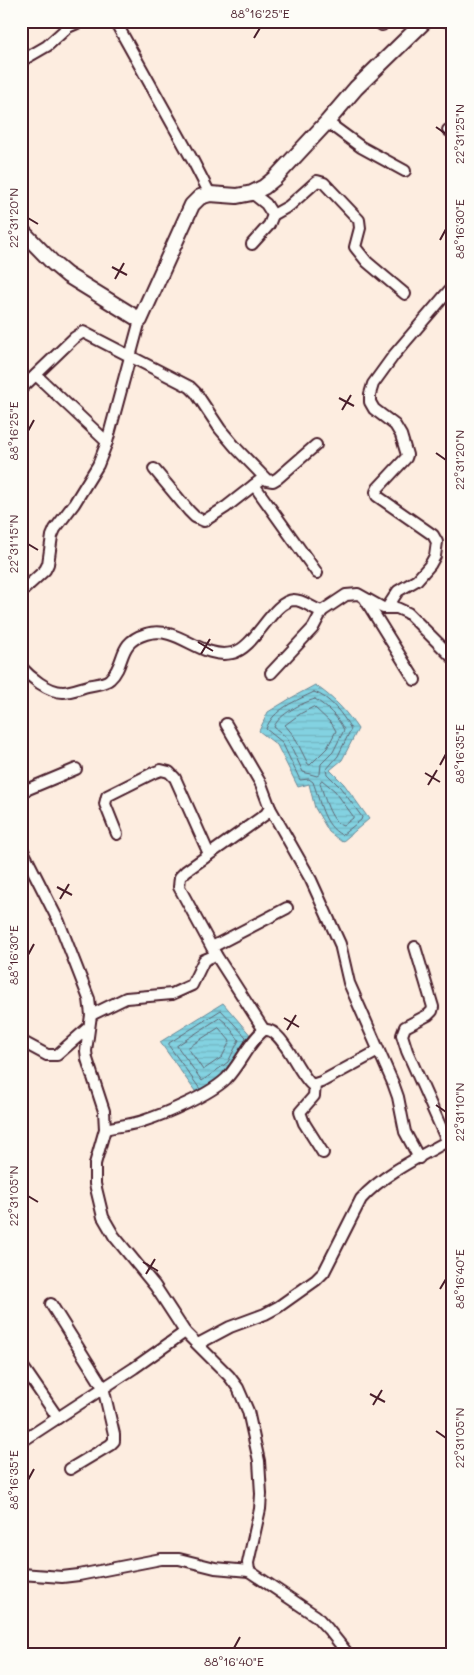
<svg xmlns="http://www.w3.org/2000/svg" width="474" height="1675" font-family="Mali,sans-serif">
	<defs>
		<pattern id="water-rules" width="6" height="5" patternUnits="userSpaceOnUse" patternTransform="scale(1.25)"><rect width="6" height="5" fill="#83d2e1"/><path d="M0 2.5h6" fill="none" stroke="#73b4c1"/></pattern>
	</defs>
	<rect width="100%" height="100%" fill="#fdede0"/>
	<filter id="ink" filterUnits="userSpaceOnUse"><feTurbulence type="fractalNoise" baseFrequency=".02" numOctaves="2"/><feDisplacementMap in="SourceGraphic" scale="10" xChannelSelector="R" yChannelSelector="G"/><feConvolveMatrix kernelMatrix="1 2 1 2 8 2 1 2 1" color-interpolation-filters="sRGB"/></filter>
	<g filter="url(#ink)">
		<!-- water -->
		<g fill="url(#water-rules)" stroke="#6c8a98">
			<path d="M315,685c19,13 31,26 43,44l-16,31 -12,10 14,14 25,35 -27,23 -13,-10 -14,-24 -6,-24 -11,3 -21,-42 -18,-14 9,-19 23,-14z"/>
			<polygon points="223,1003 252,1037 237,1069 200,1098 160,1042"/>
		</g>
		<g fill="none" stroke-linecap="round" stroke-linejoin="round">
			<!-- shore -->
			<g stroke="#616774" stroke-width="1">
				<path d="M314,692c16,5 29,23 37,37l-13,27 -12,14 1,4 13,13 22,30 -1,3 -19,15c-19,-9 -22,-35 -29,-53l-4,-3 -9,1 -18,-38 -16,-13c7,-20 30,-28 48,-37z"/>
				<path d="M315,699c12,8 23,18 29,31l-11,22 -12,12 -1,10 -3,2 -14,-4 -16,-34 -13,-11c5,-13 28,-24 41,-28z"/>
				<polygon points="314,707 332,724 336,731 327,748 310,765 308,764 294,736 285,725 300,714"/>
				<path d="M322,780l13,11 18,25v2l-10,8c-13,-4 -19,-31 -23,-43z"/>
				<polygon points="220,1018 226,1023 239,1040 228,1062 202,1081 177,1046"/>
				<polygon points="219,1028 230,1041 222,1057 203,1070 188,1048"/>
				<polyline points="200,1089 169,1046 169,1043 221,1010 246,1037 244,1043"/>
			</g>
			<!-- street casing -->
			<g stroke="#4a1f2b" stroke-width="14">
				<g id="street">
					<polyline points="115,21 193,161 210,194"/>
					<polyline points="376,21 382,25"/>
					<polyline points="21,61 47,46 68,27 82,21"/>
					<polyline points="327,122 361,147 405,171"/>
					<polyline points="448,130 453,133"/>
					<polyline points="252,193 266,204 273,215 269,225 252,244"/>
					<polyline points="273,215 289,206 317,181 324,183 359,220 360,228 355,247 367,262 405,294"/>
					<polyline points="36,375 107,442"/>
					<polyline points="21,389 74,338 83,332 190,387 196,393 220,429 237,449 267,480 273,481 278,478 316,445"/>
					<polyline points="154,469 189,511 195,517 204,521 226,507 263,478"/>
					<polyline points="254,485 317,573"/>
					<polyline points="21,592 45,570 48,564 52,536 55,529 74,504 98,465 107,442 140,320"/>
					<polyline points="365,599 415,680"/>
					<polyline points="387,608 398,591 417,580 430,565 435,556 437,542 433,535 377,496 376,492 378,488 406,458 407,455 401,435 395,425 374,409 370,402 370,394 373,384 394,355 453,286"/>
					<path d="M21,667c9,10 27,25 42,25 8,0 17,-4 25,-6 7,-2 17,-2 22,-7 17,-16 6,-36 36,-45 32,-10 54,26 86,19 23,-4 40,-52 62,-53 10,0 18,9 28,11l24,-16 12,-1 25,14h14l11,5 45,45"/>
					<polyline points="271,673 313,628 322,611"/>
					<polyline points="226,724 261,784 270,808 266,814 186,871 180,877 179,887 216,955 264,1030"/>
					<polyline points="21,792 76,769"/>
					<polyline points="270,808 311,880 340,944 349,983 393,1083 398,1097 405,1132 419,1158"/>
					<polyline points="117,834 105,804 107,796 153,773 161,770 169,772 175,778 209,854"/>
					<polyline points="21,847 59,922 89,999 91,1015 86,1051 87,1059 104,1111 105,1129 95,1164 95,1184 103,1217 114,1236 155,1286 185,1332 229,1376 238,1388 248,1411 259,1461 261,1494 260,1509 248,1563 249,1571 316,1616 328,1629 348,1654"/>
					<polyline points="212,947 287,908"/>
					<polyline points="415,947 433,1007 432,1011 428,1015 405,1027 402,1035 407,1051 447,1141"/>
					<polyline points="91,1015 126,998 172,994 192,985 204,960 216,955"/>
					<polyline points="21,1041 47,1055 57,1055 89,1027"/>
					<polyline points="315,1084 314,1096 300,1112 304,1123 323,1153"/>
					<path d="M105,1129c12,-3 26,-4 38,-8 22,-7 66,-26 83,-42 13,-13 24,-39 38,-49 18,-3 34,44 48,55l9,-3 57,-31"/>
					<polyline points="51,1304 103,1387 114,1434 114,1441 110,1445 70,1469"/>
					<path d="M198,1344l32,-17 35,-13 13,-7 38,-27 8,-8 37,-73c23,-26 62,-44 92,-61"/>
					<polyline points="21,1364 58,1418"/>
					<polyline points="21,1442 134,1368 185,1332"/>
					<polyline points="21,1574 62,1577 79,1575 161,1559 179,1559 215,1568 249,1571"/>
				</g>
			</g>
			<!-- secondary casing -->
			<g stroke="#4a1f2b" stroke-width="18">
				<polyline id="secondary" points="21,230 54,264 67,275 140,320 192,205 200,197 210,194 237,196 252,193 264,187 275,178 327,122 356,88 425,21"/>
			</g>
			<!-- street -->
			<use href="#street" stroke="#fdfcf7" stroke-width="10"/>
			<!-- secondary -->
			<use href="#secondary" stroke="#fdfcf7" stroke-width="14"/>
			<!-- rail casing -->
			<g stroke="#4a1f2b" stroke-width="5.5">
				<polyline id="rail" points="439,21 453,30"/>
			</g>
			<!-- rail -->
			<use href="#rail" stroke="#fdfcf7" stroke-width="4" stroke-dasharray="11" stroke-linecap="butt"/>
		</g>
	</g>
	<!-- ticks -->
	<path fill="none" stroke="#4a1f2b" stroke-width="2" d="M254,38l6,-10M436,127l10,7M28,218l10,6M440,240l6,-11M112,267l15,8M115,279l9,-16M339,398l15,8M342,410l9,-15M28,431l6,-11M436,453l10,7M28,544l10,6M198,642l15,9M201,654l9,-15M440,765l6,-11M425,773l15,9M428,785l9,-15M57,887l15,8M60,899l9,-15M28,955l6,-11M284,1018l15,9M287,1030l9,-15M436,1105l10,7M28,1196l10,6M143,1262l15,9M146,1274l9,-15M440,1289l6,-10M370,1394l15,8M373,1405l9,-15M436,1431l10,7M28,1480l6,-11M234,1648l6,-11"/>
	<!-- margin -->
	<rect width="474" height="1675" fill="none" stroke="#fdfcf7" stroke-width="55"/>
	<rect x="28" y="28" width="418" height="1620" fill="none" stroke="#4a1f2b" stroke-width="2"/>
	<g font-size="12" text-anchor="middle" fill="#4a1f2b">
		<text x="260" y="18">88°16'25"E</text>
		<text transform="translate(460 134) rotate(-90)" y="4">22°31'25"N</text>
		<text transform="translate(14 218) rotate(-90)" y="4">22°31'20"N</text>
		<text transform="translate(460 229) rotate(-90)" y="4">88°16'30"E</text>
		<text transform="translate(14 431) rotate(-90)" y="4">88°16'25"E</text>
		<text transform="translate(460 460) rotate(-90)" y="4">22°31'20"N</text>
		<text transform="translate(14 544) rotate(-90)" y="4">22°31'15"N</text>
		<text transform="translate(460 754) rotate(-90)" y="4">88°16'35"E</text>
		<text transform="translate(14 955) rotate(-90)" y="4">88°16'30"E</text>
		<text transform="translate(460 1112) rotate(-90)" y="4">22°31'10"N</text>
		<text transform="translate(14 1196) rotate(-90)" y="4">22°31'05"N</text>
		<text transform="translate(460 1279) rotate(-90)" y="4">88°16'40"E</text>
		<text transform="translate(460 1438) rotate(-90)" y="4">22°31'05"N</text>
		<text transform="translate(14 1480) rotate(-90)" y="4">88°16'35"E</text>
		<text x="234" y="1666">88°16'40"E</text>
	</g>
</svg>
